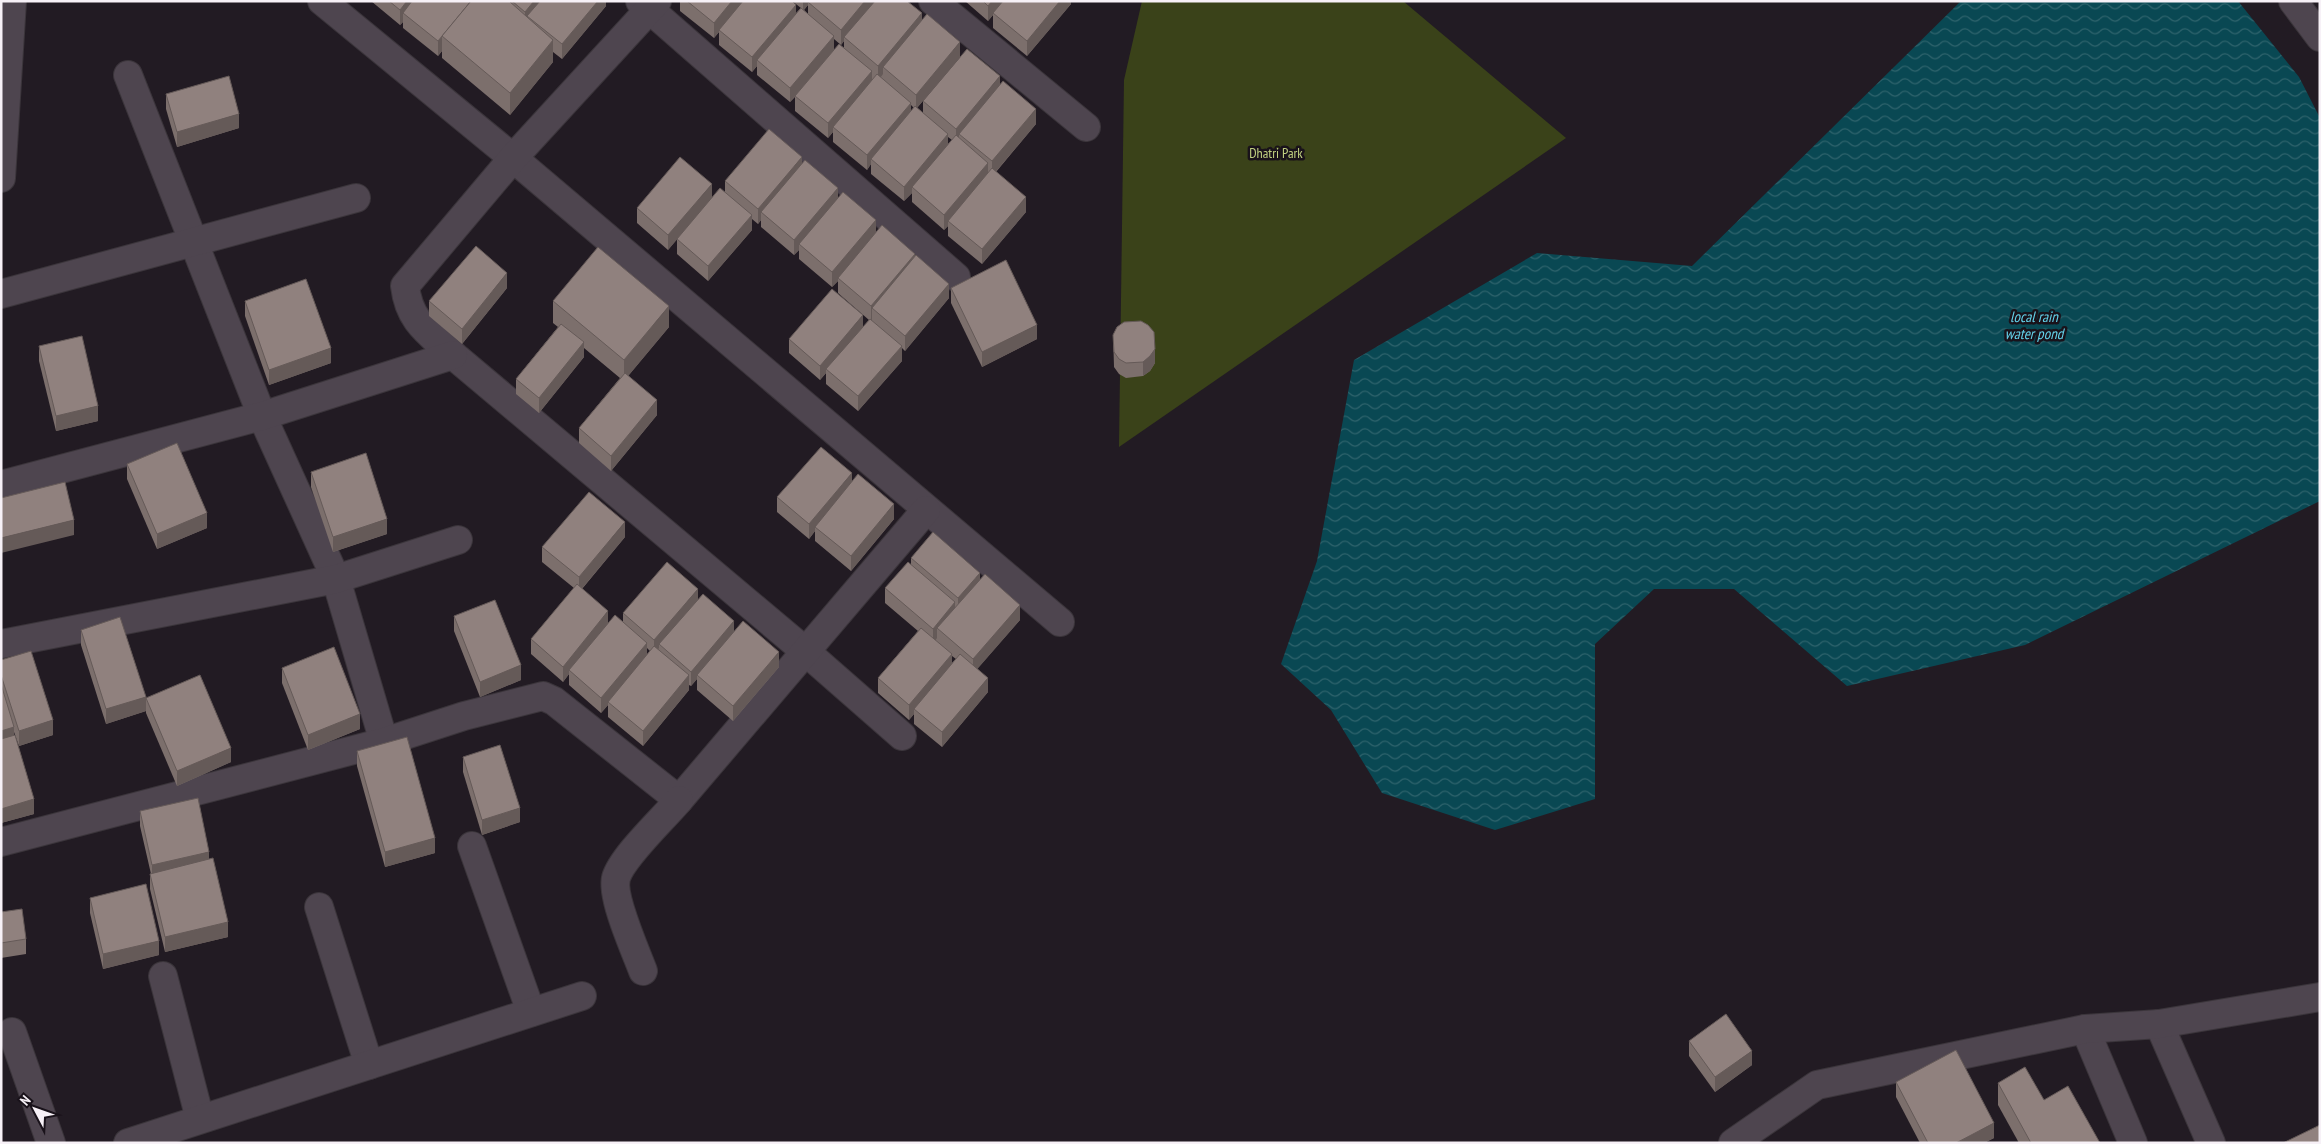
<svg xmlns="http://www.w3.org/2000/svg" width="2321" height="1144" font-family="'PT Sans Narrow',sans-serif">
	<defs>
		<pattern id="water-waves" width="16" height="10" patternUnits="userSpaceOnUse" patternTransform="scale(1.25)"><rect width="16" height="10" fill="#094853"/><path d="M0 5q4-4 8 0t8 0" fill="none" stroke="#2e636c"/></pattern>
	</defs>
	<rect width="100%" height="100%" fill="#221b23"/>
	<!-- green -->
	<polygon fill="#3a4219" points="1142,1 1403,1 1566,138 1119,447 1124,80"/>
	<!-- water -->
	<polygon fill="url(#water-waves)" points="1961,1 2238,1 2299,77 2320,118 2320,501 2025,645 1847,686 1734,589 1654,589 1595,644 1595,799 1495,830 1382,793 1331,710 1281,664 1317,561 1354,360 1537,253 1692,266"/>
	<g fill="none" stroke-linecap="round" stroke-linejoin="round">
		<!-- minor casing -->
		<g stroke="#3b353b" stroke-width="30">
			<g id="minor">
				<polyline points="322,1 513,158 1060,622"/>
				<polyline points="640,1 956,277"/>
				<path d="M657,1l-144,157 -108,128c4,35 23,46 48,69l352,296 97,85"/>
				<polyline points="933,1 1086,127"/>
				<polyline points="2293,1 2320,37"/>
				<polyline points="128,75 262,416 336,579 384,742"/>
				<polyline points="1,178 12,1"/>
				<polyline points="1,294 356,198"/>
				<polyline points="1,485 262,416 453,355"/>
				<polyline points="1,644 336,579 458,540"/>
				<polyline points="1,842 384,742 464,716 543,696 554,701 679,800 926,510"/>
				<polyline points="472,846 531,1012"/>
				<polyline points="319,907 369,1065"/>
				<path d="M643,971c-7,-19 -32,-74 -27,-93 6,-21 48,-60 63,-78"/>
				<polyline points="163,976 200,1119"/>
				<polyline points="2159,1024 2211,1143"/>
				<polyline points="2085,1029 2133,1143"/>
				<polyline points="12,1032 51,1143"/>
				<polyline points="128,1143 582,996"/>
				<polyline points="1733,1143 1817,1085 2085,1029 2159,1024 2320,997"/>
			</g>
		</g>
		<!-- minor -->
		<use href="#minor" stroke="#4e454f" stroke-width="28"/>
	</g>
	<!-- wall -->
	<g fill="#7c6f6c" fill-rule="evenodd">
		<polygon points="371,1 606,1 606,6 562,59 553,52 553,62 510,115 442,58 442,51 438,56 403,28 403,22 400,25"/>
		<path d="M680,1h112l4,12 5,-5 -9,-7h115l15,20 38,36 -43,51 6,5v-12l77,-16 36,39 -40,48 30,40 -44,52 -34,-28v-10l-4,4 -32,-28v-9l-8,8 -33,-27v-10l-4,6 -34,-28v-10l-5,6 -33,-27v-14l-5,5 -33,-27v-9l-5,6 -33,-27v-13l-5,6 -34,-27zM808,5v9l-4,-4zM834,39l7,6 3,-4v7l-10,1zM911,105l3,3 -3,4zM948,137l4,3 -4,4z"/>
		<polygon points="965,1 1071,1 1071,4 1027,56 993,28 993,15 988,21"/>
		<polygon points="166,94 239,128 177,147 166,109"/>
		<polygon points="802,164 876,232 915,256 949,298 905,351 902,348 902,361 858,411 826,384 826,373 820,380 789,353 789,339 863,327 869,320 838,293 838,281 832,287 799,259 799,250 794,255 761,227 761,220 758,224 752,219 752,230 708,281 677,254 677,239 668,250 637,223 637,208 712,198 725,192 725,181"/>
		<polygon points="507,288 462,344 429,316 429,301"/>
		<polygon points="951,288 1037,339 982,367 951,303"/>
		<polygon points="245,301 331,363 269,385 245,316"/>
		<polygon points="553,301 669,327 628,376 657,415 611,471 579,443 579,428 620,378 584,348 584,357 539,413 516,394 516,379 558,327 553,323"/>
		<polygon points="1113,335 1155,363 1150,371 1143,376 1126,378 1119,374 1114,367"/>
		<polygon points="39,346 98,421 56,431 39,361"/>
		<polygon points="127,464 207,528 157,549 127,479"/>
		<polygon points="311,472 387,534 333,552 311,487"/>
		<polygon points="852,482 894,519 851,571 815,541 815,531 809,539 777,512 777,497"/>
		<path d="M625,537l-43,52 26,34 15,-1v-9l75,-13 36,31 45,36 -46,54 -36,-31v-11l-6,7 -2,-1v5l-46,56 -35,-29v-12l-7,8 -32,-28v-11l-6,8 -32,-28v-15l43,-51 -32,-26v-15zM647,648l3,3 -3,4z"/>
		<path d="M911,558l69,21 40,41 -43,49 11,23 -46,55 -28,-23v-10l-5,6 -31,-27v-15l40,-47 -33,-28v-15l26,-23zM952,656l4,3 -4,4z"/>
		<polygon points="454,616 521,680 480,697 454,631"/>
		<polygon points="81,630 146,711 106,724 81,645"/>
		<polygon points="1,660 53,735 19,746 14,732 14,735 34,814 1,823"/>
		<polygon points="282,668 360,729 308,750 282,683"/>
		<polygon points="146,698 231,762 177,786 146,713"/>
		<polygon points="357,751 435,853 385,867 357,766"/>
		<polygon points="463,757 520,822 482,835 463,772"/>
		<polygon points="140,811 209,859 228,937 165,952 150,889 150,874 151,874 140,826"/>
		<polygon points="90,898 159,955 103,969 90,913"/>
		<polygon points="1,912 26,939 26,954 1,958"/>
		<polygon points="1689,1041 1752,1065 1715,1092 1689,1056"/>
		<polygon points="1896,1082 1994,1138 1984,1143 1920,1143 1896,1097"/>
		<polygon points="1998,1083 2044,1100 2100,1143 2019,1143 1998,1105"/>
	</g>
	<!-- shaded-wall -->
	<g fill="#655a58">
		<polygon points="407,1 419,1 403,13 403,22 400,25 400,10"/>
		<polygon points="534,1 546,1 527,16 527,25 525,27 525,12"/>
		<polygon points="598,1 606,1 606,6 562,59 562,44"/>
		<polygon points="732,1 745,1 719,30 719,32 714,38 714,23"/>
		<polygon points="803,1 811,1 808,2 808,5 803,11"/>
		<polygon points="865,1 878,1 844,37 844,41 841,45 841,30"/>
		<polygon points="992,1 1005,1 993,13 993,15 988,21 988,6"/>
		<polygon points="1060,1 1071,1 1071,4 1027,56 1027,41"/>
		<polygon points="796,5 796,20 757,60 757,66 752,72 752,57"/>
		<polygon points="922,13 922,28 883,67 883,74 878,81 878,66"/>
		<polygon points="442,36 442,51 438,56 438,41"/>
		<polygon points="834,36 834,50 790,102 790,88"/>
		<polygon points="553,40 553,62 510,115 510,93"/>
		<polygon points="960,42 960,57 916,109 916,95"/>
		<polygon points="872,71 872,86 833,127 833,132 828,138 828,123"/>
		<polygon points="1000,76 1000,91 959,134 959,140 956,144 956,129"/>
		<polygon points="911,103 911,118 871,159 871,164 867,170 867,155"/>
		<polygon points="1036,109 1036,124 992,176 992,161"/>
		<polygon points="239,114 239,128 177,147 177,132"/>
		<polygon points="948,134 948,149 912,187 912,193 904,201 904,187"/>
		<polygon points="802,157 802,172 761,212 761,220 758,224 758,209"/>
		<polygon points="988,163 988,178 948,221 948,226 944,230 944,215"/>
		<polygon points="712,184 712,199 668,250 668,235"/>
		<polygon points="838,188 838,203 799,244 799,250 794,255 794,240"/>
		<polygon points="1026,197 1026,212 982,264 982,249"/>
		<polygon points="752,215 752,230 708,281 708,266"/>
		<polygon points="876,220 876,235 838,278 838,281 832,287 832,272"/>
		<polygon points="915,254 915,269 872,308 872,320 871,321 871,306"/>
		<polygon points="507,273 507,288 462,344 462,329"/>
		<polygon points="949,284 949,298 905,351 905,336"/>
		<polygon points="669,306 669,327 624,381 624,360"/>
		<polygon points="863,315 863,330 826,369 826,373 820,380 820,366"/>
		<polygon points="1037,325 1037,339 982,367 982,352"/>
		<polygon points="584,342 584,357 539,413 539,398"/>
		<polygon points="902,346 902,361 858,411 858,396"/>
		<polygon points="331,348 331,363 269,385 269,370"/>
		<polygon points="1155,349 1155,363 1150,371 1143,376 1143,362"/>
		<polygon points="657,400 657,415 611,471 611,456"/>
		<polygon points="98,406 98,421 56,431 56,416"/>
		<polygon points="852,473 852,488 815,527 815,531 809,539 809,524"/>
		<polygon points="894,504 894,519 851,571 851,556"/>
		<polygon points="207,513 207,528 157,549 157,534"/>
		<polygon points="387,519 387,534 333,552 333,537"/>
		<polygon points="74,520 74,535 1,553 1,538"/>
		<polygon points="625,522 625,537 579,592 579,577"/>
		<polygon points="980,573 980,588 958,613 958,598"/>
		<polygon points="698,589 698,604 659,644 659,648 654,655 654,640"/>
		<polygon points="955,602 955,617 937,628 937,638 933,644 933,629"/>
		<polygon points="1020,605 1020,620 973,674 973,659"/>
		<polygon points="608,611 608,626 569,670 569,674 563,682 563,667"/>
		<polygon points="734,621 734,636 697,675 697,679 691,686 691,672"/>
		<polygon points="647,643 647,657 608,702 608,705 601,713 601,698"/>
		<polygon points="779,652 779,667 733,721 733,706"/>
		<polygon points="952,654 952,669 914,709 914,714 909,720 909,705"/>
		<polygon points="521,665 521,680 480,697 480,682"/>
		<polygon points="689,675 689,690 643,746 643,731"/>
		<polygon points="988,678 988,692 942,747 942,732"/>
		<polygon points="146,697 146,711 106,724 106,709"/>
		<polygon points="360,714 360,729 308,750 308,735"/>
		<polygon points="53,720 53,735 19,746 19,731"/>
		<polygon points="14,727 14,742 1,746 1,731"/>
		<polygon points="231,748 231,762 177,786 177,771"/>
		<polygon points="34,799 34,814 1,823 1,809"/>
		<polygon points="520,808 520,822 482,835 482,820"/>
		<polygon points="435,838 435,853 385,867 385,852"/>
		<polygon points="209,852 209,867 152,880 152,865"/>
		<polygon points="228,922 228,937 165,952 165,937"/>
		<polygon points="159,941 159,955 103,969 103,954"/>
		<polygon points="1752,1051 1752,1065 1715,1092 1715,1077"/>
		<polygon points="1994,1123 1994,1138 1984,1143 1956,1143"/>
	</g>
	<!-- building -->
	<g fill="#90817e" stroke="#655a58">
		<polygon points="389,1 407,1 400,10"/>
		<polygon points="412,1 471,1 438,41 403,13"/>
		<polygon points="471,1 509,1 553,40 510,93 442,36"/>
		<polygon points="512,1 534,1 525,12"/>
		<polygon points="540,1 598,1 562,44 527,16"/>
		<polygon points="687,1 732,1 714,23"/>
		<polygon points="743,1 792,1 796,5 752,57 719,30"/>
		<polygon points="809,1 865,1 841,30 808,2"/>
		<polygon points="875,1 907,1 922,13 878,66 844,37"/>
		<polygon points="983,1 992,1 988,6"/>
		<polygon points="1003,1 1060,1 1027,41 993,13"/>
		<polygon points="801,8 834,36 790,88 757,60"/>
		<polygon points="927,14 960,42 916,95 883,67"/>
		<polygon points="839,44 872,71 828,123 795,96"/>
		<polygon points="967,49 1000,76 956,129 923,101"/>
		<polygon points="877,74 911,103 867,155 833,127"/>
		<polygon points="229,76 239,114 177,132 166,94"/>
		<polygon points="1003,81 1036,109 992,161 959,134"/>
		<polygon points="915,106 948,134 904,187 871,159"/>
		<polygon points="769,129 802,157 758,209 725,181"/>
		<polygon points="956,135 988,163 944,215 912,187"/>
		<polygon points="680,157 712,184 668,235 637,208"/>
		<polygon points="805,160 838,188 794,240 761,212"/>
		<polygon points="992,168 1026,197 982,249 948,221"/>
		<polygon points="720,188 752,215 708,266 677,239"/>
		<polygon points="843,192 876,220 832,272 799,244"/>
		<polygon points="882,225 915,254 871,306 838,278"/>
		<polygon points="476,246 507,273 462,329 429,301"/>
		<polygon points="598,247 669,306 624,360 553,301"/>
		<polygon points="916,255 949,284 905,336 872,308"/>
		<polygon points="1006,260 1037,325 982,352 951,288"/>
		<polygon points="306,279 331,348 269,370 245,301"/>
		<polygon points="832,289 863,315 820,366 789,339"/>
		<polygon points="870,319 902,346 858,396 826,369"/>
		<polygon points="1141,321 1148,325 1154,332 1155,349 1150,356 1143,362 1126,363 1119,359 1114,352 1113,335 1117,327 1124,322"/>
		<polygon points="561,324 584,342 539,398 516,379"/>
		<polygon points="82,336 98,406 56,416 39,346"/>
		<polygon points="625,373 657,400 611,456 579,428"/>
		<polygon points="177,443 207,513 157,534 127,464"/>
		<polygon points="821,447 852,473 809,524 777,497"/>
		<polygon points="366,453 387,519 333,537 311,472"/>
		<polygon points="858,474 894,504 851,556 815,527"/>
		<polygon points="65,482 74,520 1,538 1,498"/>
		<polygon points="589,492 625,522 579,577 542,547"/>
		<polygon points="933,532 980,573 958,598 911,558"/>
		<polygon points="667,562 698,589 654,640 623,613"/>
		<polygon points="908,562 955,602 933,629 885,588"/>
		<polygon points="985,574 1020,605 973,659 937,628"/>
		<polygon points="577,584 608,611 563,667 531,639"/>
		<polygon points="703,594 734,621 691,672 659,644"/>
		<polygon points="495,600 521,665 480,682 454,616"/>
		<polygon points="615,615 647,643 601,698 569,670"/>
		<polygon points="120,617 146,697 106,709 81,630"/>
		<polygon points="743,621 779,652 733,706 697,675"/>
		<polygon points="921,628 952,654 909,705 878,678"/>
		<polygon points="654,646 689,675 643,731 608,702"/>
		<polygon points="334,647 360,714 308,735 282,668"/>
		<polygon points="31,651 53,720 19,731 1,675 1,660"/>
		<polygon points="960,654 988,678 942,732 914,709"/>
		<polygon points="200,675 231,748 177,771 146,698"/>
		<polygon points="1,684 14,727 1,731"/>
		<polygon points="15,735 34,799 1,809 1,739"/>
		<polygon points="407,737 435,838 385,852 357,751"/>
		<polygon points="500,745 520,808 482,820 463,757"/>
		<polygon points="198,798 209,852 152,865 140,811"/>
		<polygon points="213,858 228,922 165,937 150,874"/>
		<polygon points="146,884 159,941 103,954 90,898"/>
		<polygon points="22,909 26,939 1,943 1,912"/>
		<polygon points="1726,1014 1752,1051 1715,1077 1689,1041"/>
		<polygon points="1956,1050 1994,1123 1956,1143 1928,1143 1896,1082"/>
		<polygon points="2025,1067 2044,1100 2068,1086 2100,1143 2031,1143 1998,1083"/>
		<polygon points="2320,1125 2320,1143 2283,1143"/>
	</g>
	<g text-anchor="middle" stroke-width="5" stroke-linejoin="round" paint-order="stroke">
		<!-- park labels -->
		<g font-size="14" fill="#c2d281" stroke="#19121a">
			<text x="1276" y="158">Dhatri Park</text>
		</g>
		<!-- water labels -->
		<g font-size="15" font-style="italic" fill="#63d2ea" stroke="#19121a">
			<text x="2034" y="322">local rain<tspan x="2034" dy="17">water pond</tspan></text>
		</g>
	</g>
	<!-- border -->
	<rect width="2321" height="1144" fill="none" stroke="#f7f1f7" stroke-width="5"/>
	<!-- north arrow -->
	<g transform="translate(35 1109) rotate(311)" stroke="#19121a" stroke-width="4" paint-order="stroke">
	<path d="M0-4L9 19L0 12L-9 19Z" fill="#f7f1f7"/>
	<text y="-8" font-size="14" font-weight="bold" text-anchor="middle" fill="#f7f1f7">N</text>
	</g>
</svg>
